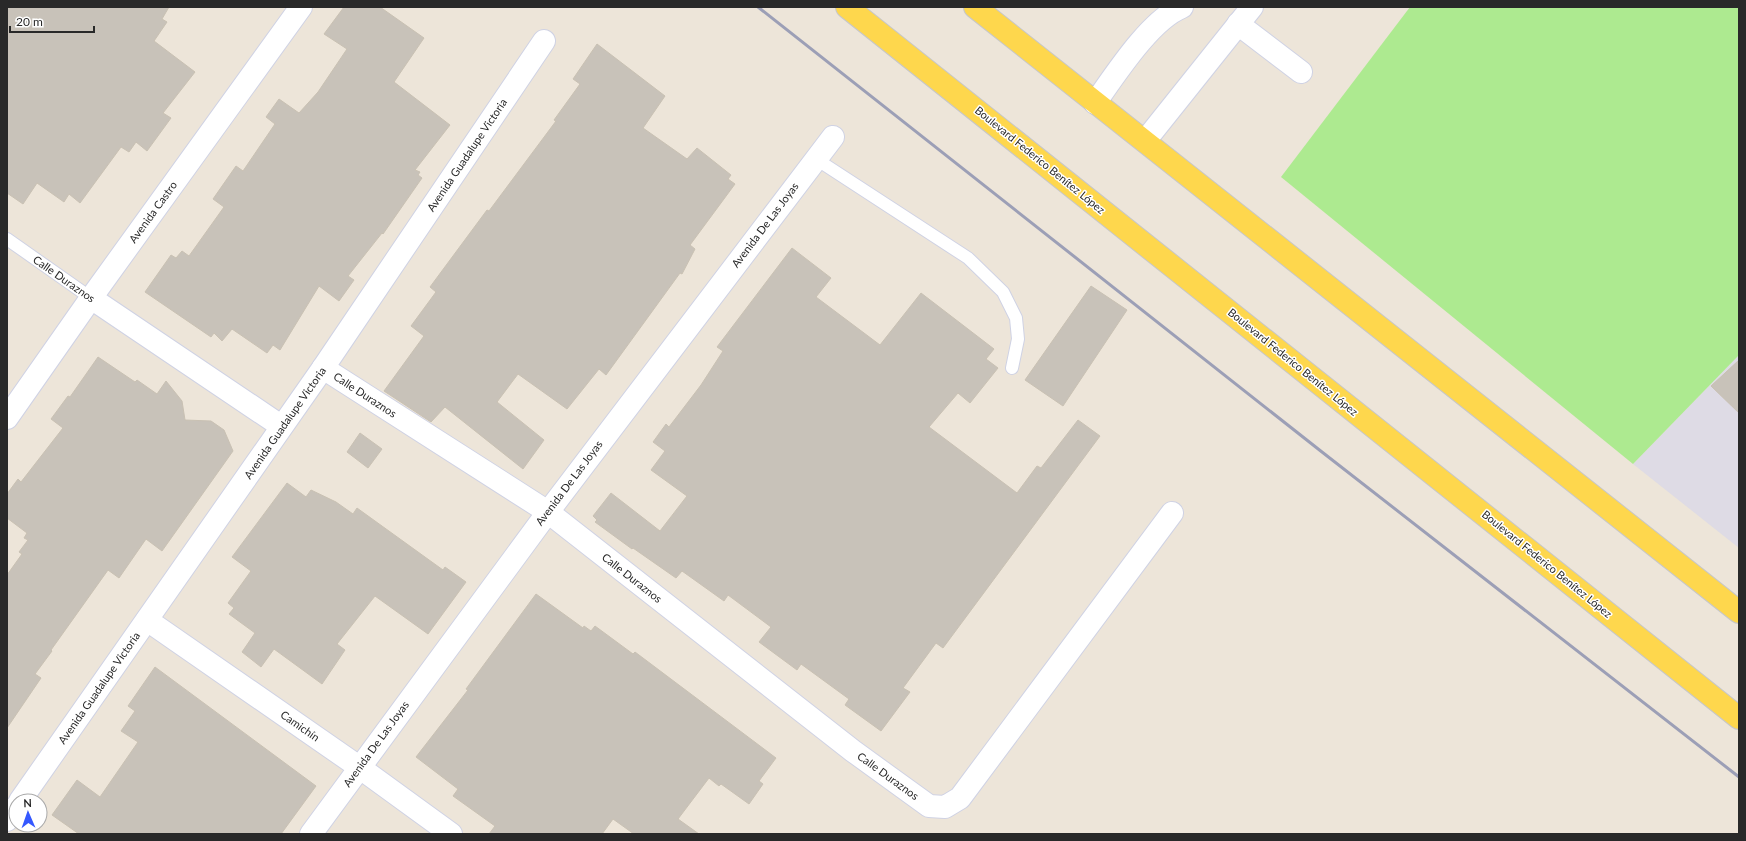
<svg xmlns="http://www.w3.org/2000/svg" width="1746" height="841" font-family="Lato,sans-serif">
	<rect width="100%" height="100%" fill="#ede5d9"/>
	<!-- industrial -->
	<polygon fill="#dedbe5" points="1739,355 1739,548 1633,464"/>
	<!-- green -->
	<polygon fill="#adea90" points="1410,7 1739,7 1739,355 1633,464 1281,177"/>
	<!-- building -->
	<g fill="#c8c2b9" stroke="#c9c1b3">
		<polygon points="7,7 169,7 162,19 167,22 154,41 195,72 163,113 171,118 147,151 136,142 129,152 121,147 80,203 69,194 64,202 37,183 23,204 7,193"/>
		<polygon points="344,7 380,7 424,38 394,82 450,125 415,170 420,172 418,175 422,178 383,234 382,233 348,276 354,280 339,301 319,286 280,350 273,345 267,353 232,329 222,341 214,333 211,337 145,292 171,255 176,258 182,251 189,256 224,207 213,199 236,166 243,171 275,124 266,117 279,99 299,113 318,92 347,49 324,34"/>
		<polygon points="597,44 665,96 643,128 687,159 697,148 731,175 728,179 735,184 690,245 695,249 682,274 680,273 606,375 599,369 567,409 518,374 497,402 544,440 523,469 445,407 431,422 384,391 424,336 411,326 436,292 430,287 487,210 489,211 556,121 554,120 580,84 573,79"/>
		<polygon points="792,248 831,278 816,297 880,345 921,293 994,349 986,359 998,368 970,403 958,393 929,427 1017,493 1037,466 1041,468 1078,420 1100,436 943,648 936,643 903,688 910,692 881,731 845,705 849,699 801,664 797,670 759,642 771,627 728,595 724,601 682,571 676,578 633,548 632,549 595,522 597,520 593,516 611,493 660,531 687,496 651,470 665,451 653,442 666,424 669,427 701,385 723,351 717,347"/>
		<polygon points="1091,286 1127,310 1063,406 1025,380"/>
		<polygon points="98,357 135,382 137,380 157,394 166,381 182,401 185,420 211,421 224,430 233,451 162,551 146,539 119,578 108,570 51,650 52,651 35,674 41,678 7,728 7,575 22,554 19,552 28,540 24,538 27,533 7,518 7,494 18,479 21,482 63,428 51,419 68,396 70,397"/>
		<polygon points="1739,360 1739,413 1711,386"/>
		<polygon points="360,433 382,449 368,468 347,452"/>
		<polygon points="287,483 306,497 311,490 336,502 353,514 357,508 443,570 445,567 466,582 428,634 375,596 337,644 345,650 322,684 274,649 261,667 242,652 255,633 229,614 234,608 228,603 251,571 232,557"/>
		<polygon points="536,594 583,628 584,626 591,631 595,626 633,654 635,652 776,758 759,781 763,784 749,804 721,784 719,786 709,778 678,819 699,834 634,834 613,819 602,834 489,834 495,826 453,796 458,789 416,757 468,690 466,689"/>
		<polygon points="155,667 316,786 281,834 79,834 52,815 77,780 100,797 138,742 121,731 135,711 128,706"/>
	</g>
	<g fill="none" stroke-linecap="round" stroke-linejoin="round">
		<!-- service casing -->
		<g stroke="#cfd2e4" stroke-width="14">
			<g id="service">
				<polyline points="816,159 968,258 1003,292 1016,318 1018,339 1012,368"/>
				<polyline points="7,239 91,298"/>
			</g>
		</g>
		<!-- minor casing -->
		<g stroke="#cfd2e4" stroke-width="24">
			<g id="minor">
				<polyline points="1238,24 1301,72"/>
				<path d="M1095,103c20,-28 55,-83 87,-96"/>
				<polyline points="1145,141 1252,7"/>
				<polyline points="91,298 281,426"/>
				<polyline points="323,368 548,512 853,751 929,806 945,807 960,798 1172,513"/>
				<polyline points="7,418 91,298 301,7"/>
				<polyline points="147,620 359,767 451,834"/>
				<polyline points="20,801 323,368 544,41"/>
				<polyline points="7,820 16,807"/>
				<polyline points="311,834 548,512 833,137"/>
			</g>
		</g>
		<!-- primary casing -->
		<g stroke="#c7c7c7" stroke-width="24">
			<g id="primary">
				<polyline points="847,7 1739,718"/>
				<polyline points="975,7 1739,612"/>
			</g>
		</g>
		<!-- service -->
		<use href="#service" stroke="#fff" stroke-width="12"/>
		<!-- minor -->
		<use href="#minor" stroke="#fff" stroke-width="22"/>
		<!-- primary -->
		<use href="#primary" stroke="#fed74d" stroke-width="22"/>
		<!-- rail -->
		<polyline stroke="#9c9fb6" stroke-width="3" points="758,7 1322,452 1739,777"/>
	</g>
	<g text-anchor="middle" stroke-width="3" stroke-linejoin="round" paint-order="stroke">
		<!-- street labels -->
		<g font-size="11" fill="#292929" stroke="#fff">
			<text transform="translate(467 155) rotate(-56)" y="4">Avenida Guadalupe Victoria</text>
			<text transform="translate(1040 160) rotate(39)" y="4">Boulevard Federico Benítez López</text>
			<text transform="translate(153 212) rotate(-54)" y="4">Avenida Castro</text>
			<text transform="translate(765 225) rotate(-53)" y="4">Avenida De Las Joyas</text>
			<text transform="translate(64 279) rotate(35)" y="4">Calle Duraznos</text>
			<text transform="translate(1293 362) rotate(39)" y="4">Boulevard Federico Benítez López</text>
			<text transform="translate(365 395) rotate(33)" y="4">Calle Duraznos</text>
			<text transform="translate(285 423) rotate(-55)" y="4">Avenida Guadalupe Victoria</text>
			<text transform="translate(569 483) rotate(-53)" y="4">Avenida De Las Joyas</text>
			<text transform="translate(1547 564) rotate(39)" y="4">Boulevard Federico Benítez López</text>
			<text transform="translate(632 578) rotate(38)" y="4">Calle Duraznos</text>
			<text transform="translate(99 688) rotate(-55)" y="4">Avenida Guadalupe Victoria</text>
			<text transform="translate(300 726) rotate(35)" y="4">Camichín</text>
			<text transform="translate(376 744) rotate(-54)" y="4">Avenida De Las Joyas</text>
			<text transform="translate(888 776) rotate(36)" y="4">Calle Duraznos</text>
		</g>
	</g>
	<!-- border -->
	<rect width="1746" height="841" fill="none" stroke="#292929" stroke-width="16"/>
	<!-- north arrow -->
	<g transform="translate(28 813) rotate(358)"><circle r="19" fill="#ffffff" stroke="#a9a9a9"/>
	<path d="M0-3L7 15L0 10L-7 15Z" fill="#3558ff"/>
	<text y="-6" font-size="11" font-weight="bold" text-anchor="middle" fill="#292929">N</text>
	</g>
	<!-- scale -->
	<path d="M10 26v6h84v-6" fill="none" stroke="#292929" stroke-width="2"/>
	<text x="16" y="26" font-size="12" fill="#292929" stroke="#ffffff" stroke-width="3" paint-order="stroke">20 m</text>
</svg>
